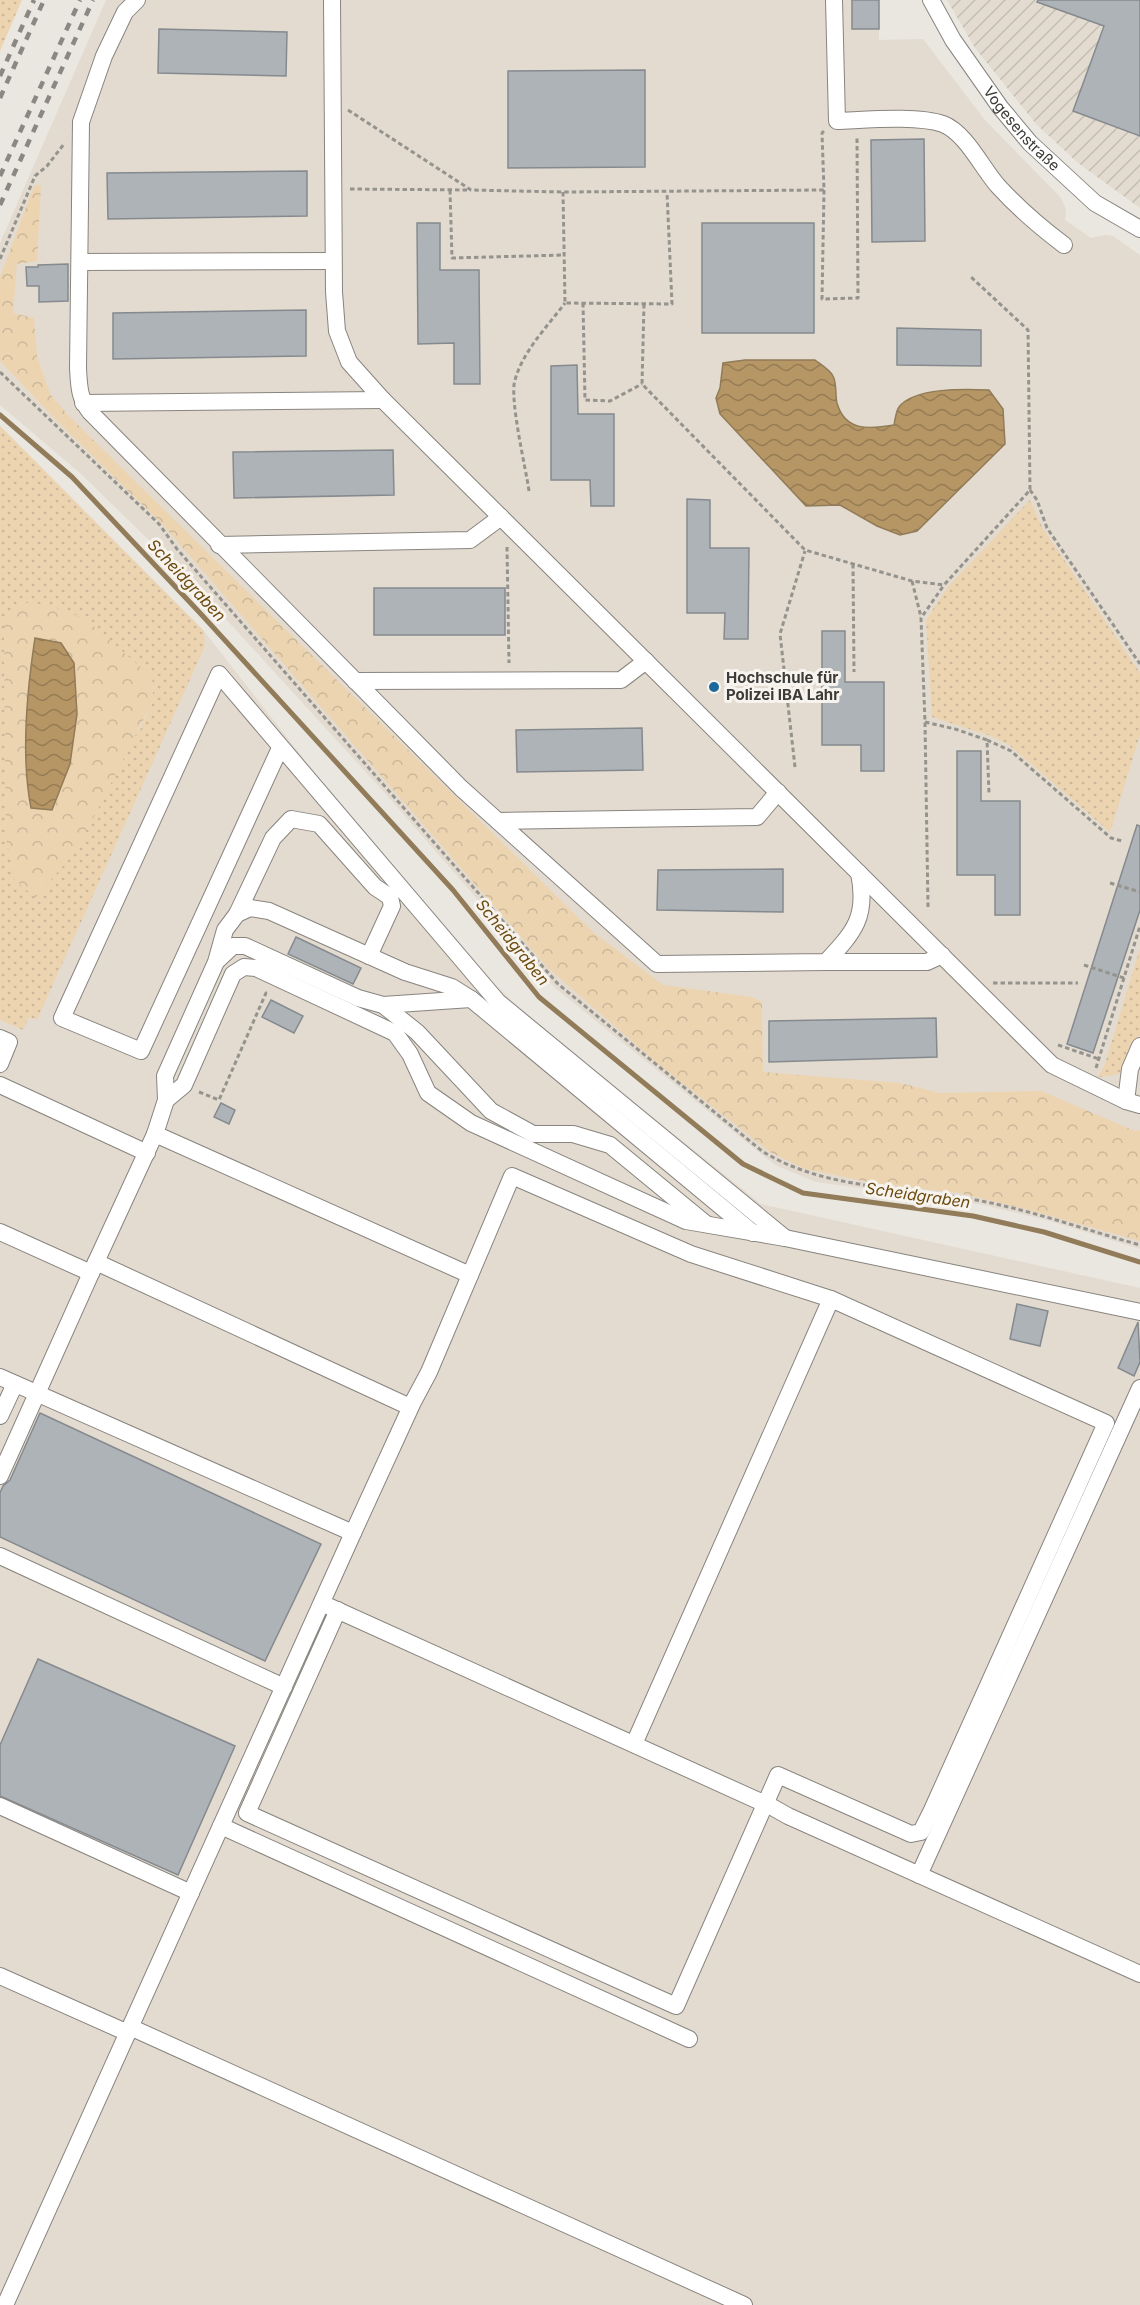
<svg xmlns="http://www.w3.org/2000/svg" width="1140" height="2305" font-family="Inter,sans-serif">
	<defs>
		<pattern id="industrial-furrows" width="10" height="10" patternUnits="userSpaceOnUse" patternTransform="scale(1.5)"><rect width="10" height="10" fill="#e3dbcf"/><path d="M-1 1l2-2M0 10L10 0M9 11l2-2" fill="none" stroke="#c4bdb2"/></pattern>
		<pattern id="grass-dots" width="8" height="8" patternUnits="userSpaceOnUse" patternTransform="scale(1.5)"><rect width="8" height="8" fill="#ecd4b1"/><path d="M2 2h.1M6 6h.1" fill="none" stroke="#cbb799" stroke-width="1.8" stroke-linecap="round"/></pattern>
		<pattern id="forest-crowns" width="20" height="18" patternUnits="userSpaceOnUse" patternTransform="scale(1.5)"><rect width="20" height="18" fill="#ecd4b1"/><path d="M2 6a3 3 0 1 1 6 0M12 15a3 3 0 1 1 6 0" fill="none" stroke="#cbb799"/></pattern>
		<pattern id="water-waves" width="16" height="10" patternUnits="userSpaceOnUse" patternTransform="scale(1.5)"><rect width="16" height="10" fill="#b69665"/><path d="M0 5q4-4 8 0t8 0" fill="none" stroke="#957c54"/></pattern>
	</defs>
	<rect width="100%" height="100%" fill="#eae6e0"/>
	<!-- built -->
	<g fill="#e3dbcf">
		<polygon points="106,0 879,0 879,40 923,39 985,120 1061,198 1066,209 1065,220 1091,238 1106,235 1113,236 1140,255 1140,1249 1050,1221 979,1204 816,1182 775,1165 555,988 384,792 192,582 80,473 0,405 0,243"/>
		<polygon points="0,426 204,631 317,776 493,982 513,1002 635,1103 761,1204 1140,1288 1140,2305 0,2305"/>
	</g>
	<!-- industrial -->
	<polygon fill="url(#industrial-furrows)" points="947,0 1140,0 1140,208 1078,163 1037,125 975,48"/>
	<!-- grass -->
	<g fill="url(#grass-dots)" fill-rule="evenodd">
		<polygon points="0,0 22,0 0,51"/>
		<path d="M0,426l204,205 1,15 -168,374 -8,-3 -6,13 -23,-10zM4,619l148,58 1,24 -13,29 -134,50z"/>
		<polygon points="1030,500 1042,527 1140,673 1140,735 1110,832 1009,745 991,736 932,717 926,620 947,588"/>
		<polygon points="1140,948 1140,1034 1130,1049 1123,1070 1116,1075 1098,1077 1105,1064"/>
	</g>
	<!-- forest -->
	<g fill="url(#forest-crowns)" fill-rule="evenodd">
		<polygon points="41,185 37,261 17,264 13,313 34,318 37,356 50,394 70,417 593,932 663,985 752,997 762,1002 763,1072 900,1083 940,1093 1041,1091 1135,1131 1140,1130 1140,1241 1025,1209 959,1193 873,1183 805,1169 770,1152 658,1064 547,967 163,525 62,426 0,361 0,277 34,186"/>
		<path d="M20,602l28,3 36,13 68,59 1,24 -76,149 -42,48 -21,-19 -8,-42 -2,-218zM35,639l26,4 16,71 -7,50 -18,46 -21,-2c-10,-51 -4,-117 4,-169z"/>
	</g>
	<!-- water -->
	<g fill="url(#water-waves)" stroke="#917b58" stroke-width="1.5">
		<path d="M745,360h70c5,4 15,10 18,16 4,7 2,19 4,27 8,29 33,26 57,22 1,-5 2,-14 5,-18 15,-20 67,-18 90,-17l14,19 2,35 -88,87 -17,4 -23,-9 -37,-21 -34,1 -86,-92 -4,-16 4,-10 3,-25z"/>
		<path d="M35,638l26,5 13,20 3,51 -7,50 -18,46 -21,-2c-10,-51 -4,-118 4,-170z"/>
	</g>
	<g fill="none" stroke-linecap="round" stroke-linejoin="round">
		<!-- stream -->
		<polyline stroke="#917b58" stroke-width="5" points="0,415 72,477 200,613 453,890 539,997 743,1164 803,1193 973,1216 1044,1232 1140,1262"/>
	</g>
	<!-- building -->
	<g fill="#adb3b7" stroke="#858a8f" stroke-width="1.5">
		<rect x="852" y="0" width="27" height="29"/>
		<polygon points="1038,0 1140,0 1140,136 1073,111 1104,26 1037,2"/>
		<polygon points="159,29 287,32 286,76 158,73"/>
		<polygon points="645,70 645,167 508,168 508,71"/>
		<polygon points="924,139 925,241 872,242 871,140"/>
		<polygon points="307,171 307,216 108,219 107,173"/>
		<polygon points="417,223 440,223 440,270 479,270 480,384 454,384 454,343 418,344"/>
		<rect x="702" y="223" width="112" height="110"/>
		<polygon points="68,264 68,301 39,302 39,286 27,286 26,267 38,267 38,265"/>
		<polygon points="306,310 306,356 113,359 113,313"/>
		<polygon points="897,328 981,330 981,366 897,365"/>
		<polygon points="577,365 578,414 614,414 614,506 591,506 590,480 551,480 551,366"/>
		<polygon points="393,450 394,495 234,498 233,452"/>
		<polygon points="687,499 710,500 710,548 749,548 748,639 724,639 725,613 687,613"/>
		<rect x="374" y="588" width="131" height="47"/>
		<polygon points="822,631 845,631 845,682 884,682 884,771 861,771 861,745 822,745"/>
		<polygon points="642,728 643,770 517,772 516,730"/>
		<polygon points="957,751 981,751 981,801 1020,801 1020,915 995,915 995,875 957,875"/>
		<polygon points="1137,825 1140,826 1140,910 1093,1053 1067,1044"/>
		<polygon points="783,869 783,912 657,910 658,870"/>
		<polygon points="296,937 361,968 353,984 288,954"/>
		<polygon points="271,1000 303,1016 294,1033 262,1017"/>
		<polygon points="936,1018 937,1057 769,1062 769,1021"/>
		<polygon points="221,1103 235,1110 229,1124 214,1117"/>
		<polygon points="1017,1304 1048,1311 1040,1346 1010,1339"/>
		<polygon points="1138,1322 1140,1362 1134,1376 1118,1368"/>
		<polygon points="40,1413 321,1544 265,1661 0,1537 0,1493 3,1486 10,1480"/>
		<polygon points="38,1659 235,1746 178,1875 0,1796 0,1745"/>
	</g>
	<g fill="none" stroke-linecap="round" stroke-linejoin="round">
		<!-- minor casing -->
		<g stroke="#88847f" stroke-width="18">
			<g id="minor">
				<path d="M137,0l-12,12 -21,44 -23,66 -3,246c1,18 1,30 12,44l371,376 196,176 169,-2c28,-30 42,-45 33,-89"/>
				<polyline points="332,0 334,292 337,331 349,362 383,400 1052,1065 1126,1101 1140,1105"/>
				<path d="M834,0l3,121c28,-1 80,-6 106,3 23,9 39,44 55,62 20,22 42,41 66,59"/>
				<path id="s1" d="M931,0l22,40 47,67 30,36 65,60 45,26"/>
				<polyline points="80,262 333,261"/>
				<polyline points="83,403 383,400"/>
				<polyline points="219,545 470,540 501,517"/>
				<polyline points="355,681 621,680 646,661"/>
				<polyline points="280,748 141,1051 62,1018 219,674 498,1002 785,1238"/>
				<polyline points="498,821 757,817 778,792"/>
				<polyline points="237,914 273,838 291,819 319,824 375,887 390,897 392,906 369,956"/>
				<polyline points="218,960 233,946 245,946 358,998 383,1005 417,1032 491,1111 533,1134 573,1134 610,1145 706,1224"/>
				<polyline points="826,962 927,962 942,955"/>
				<polyline points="383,1005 471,999 753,1233"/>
				<polyline points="0,1038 9,1042 0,1064"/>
				<polyline points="0,1085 147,1153"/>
				<polyline points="166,1100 184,1085 233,974 244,967 256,968 395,1033 410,1054 428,1093 471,1123 686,1221 785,1238 1140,1312"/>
				<polyline points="1126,1101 1130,1069 1140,1046"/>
				<polyline points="155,1134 470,1275"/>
				<polyline points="0,1232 91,1273"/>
				<polyline points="96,1262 155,1134 166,1100 165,1076 216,962 225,930 237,914 250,908 269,911 405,972 452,987 471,999"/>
				<polyline points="0,1377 353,1533"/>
				<polyline points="0,1416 15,1384"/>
				<polyline points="0,1476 96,1262 410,1407"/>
				<polyline points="0,1556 284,1687"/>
				<polyline points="328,1606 772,1807 788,1816 1140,1974"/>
				<polyline points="634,1744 831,1299"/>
				<polyline points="0,1806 191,1893"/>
				<polyline points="221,1826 689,2039"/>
				<polyline points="919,1875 1140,1388"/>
				<polyline points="0,1976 128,2033"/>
				<polyline points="130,2027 744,2305"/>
				<polyline points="5,2305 353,1533 413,1402 429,1372 512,1176 691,1254 831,1299 1106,1423 932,1810 921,1832 911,1834 778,1775 676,2006 247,1813 338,1610"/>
			</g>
		</g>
		<!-- path -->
		<g stroke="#95938e" stroke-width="3" stroke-dasharray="4.5 3" stroke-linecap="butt">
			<polyline points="348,110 471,190 563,192 824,190 822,133 825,130"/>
			<polyline points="350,189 470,190"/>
			<polyline points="450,190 452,258 564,255"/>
			<polyline points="824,190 822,299 858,298 857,136"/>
			<polyline points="563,192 565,303 672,304 667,192"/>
			<polyline points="0,259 35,176 47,166 64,144"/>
			<polyline points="583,303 585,400 610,401 642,384"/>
			<polyline points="644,304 642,384 805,550 912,581 944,585 1030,490 1028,330 971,277"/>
			<path d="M0,372l159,152 18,25 381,435 204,167c62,39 144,36 214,49 55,10 110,30 164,45"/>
			<polyline points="1030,490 1037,500 1047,528 1140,664"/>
			<path d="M529,491c-3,-22 -20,-93 -14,-111 8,-29 32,-53 50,-77"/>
			<polyline points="507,547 509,663"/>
			<polyline points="853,564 854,672"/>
			<polyline points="912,581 921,617"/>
			<polyline points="925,722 955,729 987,740 989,793"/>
			<polyline points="987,740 1011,751 1111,838 1122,841"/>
			<polyline points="795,767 780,634 805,551"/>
			<polyline points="1110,883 1140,892"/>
			<polyline points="928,907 925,722 921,618 944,585"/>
			<polyline points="1084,965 1124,978"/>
			<polyline points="993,983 1078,983"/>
			<polyline points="1058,1045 1099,1059"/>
			<polyline points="1096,1068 1140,926"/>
			<polyline points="199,1092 219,1100 266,993 268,993"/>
		</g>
		<!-- minor -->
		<use href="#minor" stroke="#fff" stroke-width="16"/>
		<!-- rail -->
		<g stroke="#8b8884" stroke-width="4.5" stroke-dasharray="8 8" stroke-linecap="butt">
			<polyline points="0,76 34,0"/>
			<polyline points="0,98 44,0"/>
			<polyline points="0,176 80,0"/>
			<polyline points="0,205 93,0"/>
		</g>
	</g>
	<!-- markers -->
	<circle fill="#1e699c" stroke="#f7f3ee" stroke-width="2" cx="714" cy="687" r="6"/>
	<g text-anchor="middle" stroke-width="6" stroke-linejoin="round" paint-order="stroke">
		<!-- street labels -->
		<g font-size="15" fill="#3c3b38" stroke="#f7f3ee">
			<text dy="5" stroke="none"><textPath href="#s1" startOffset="158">Vogesenstraße</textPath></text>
		</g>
		<!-- poi labels -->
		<g font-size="15" font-weight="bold" fill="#3c3b38" stroke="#f7f3ee" text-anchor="start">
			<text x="726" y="683">Hochschule für<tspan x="726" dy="17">Polizei IBA Lahr</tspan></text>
		</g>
		<!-- water labels -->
		<g font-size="16" font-style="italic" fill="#6b4a0d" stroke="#f7f3ee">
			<text transform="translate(187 580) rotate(47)" y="6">Scheidgraben</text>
			<text transform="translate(513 942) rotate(51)" y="6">Scheidgraben</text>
			<text transform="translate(918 1195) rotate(8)" y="6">Scheidgraben</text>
		</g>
	</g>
</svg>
